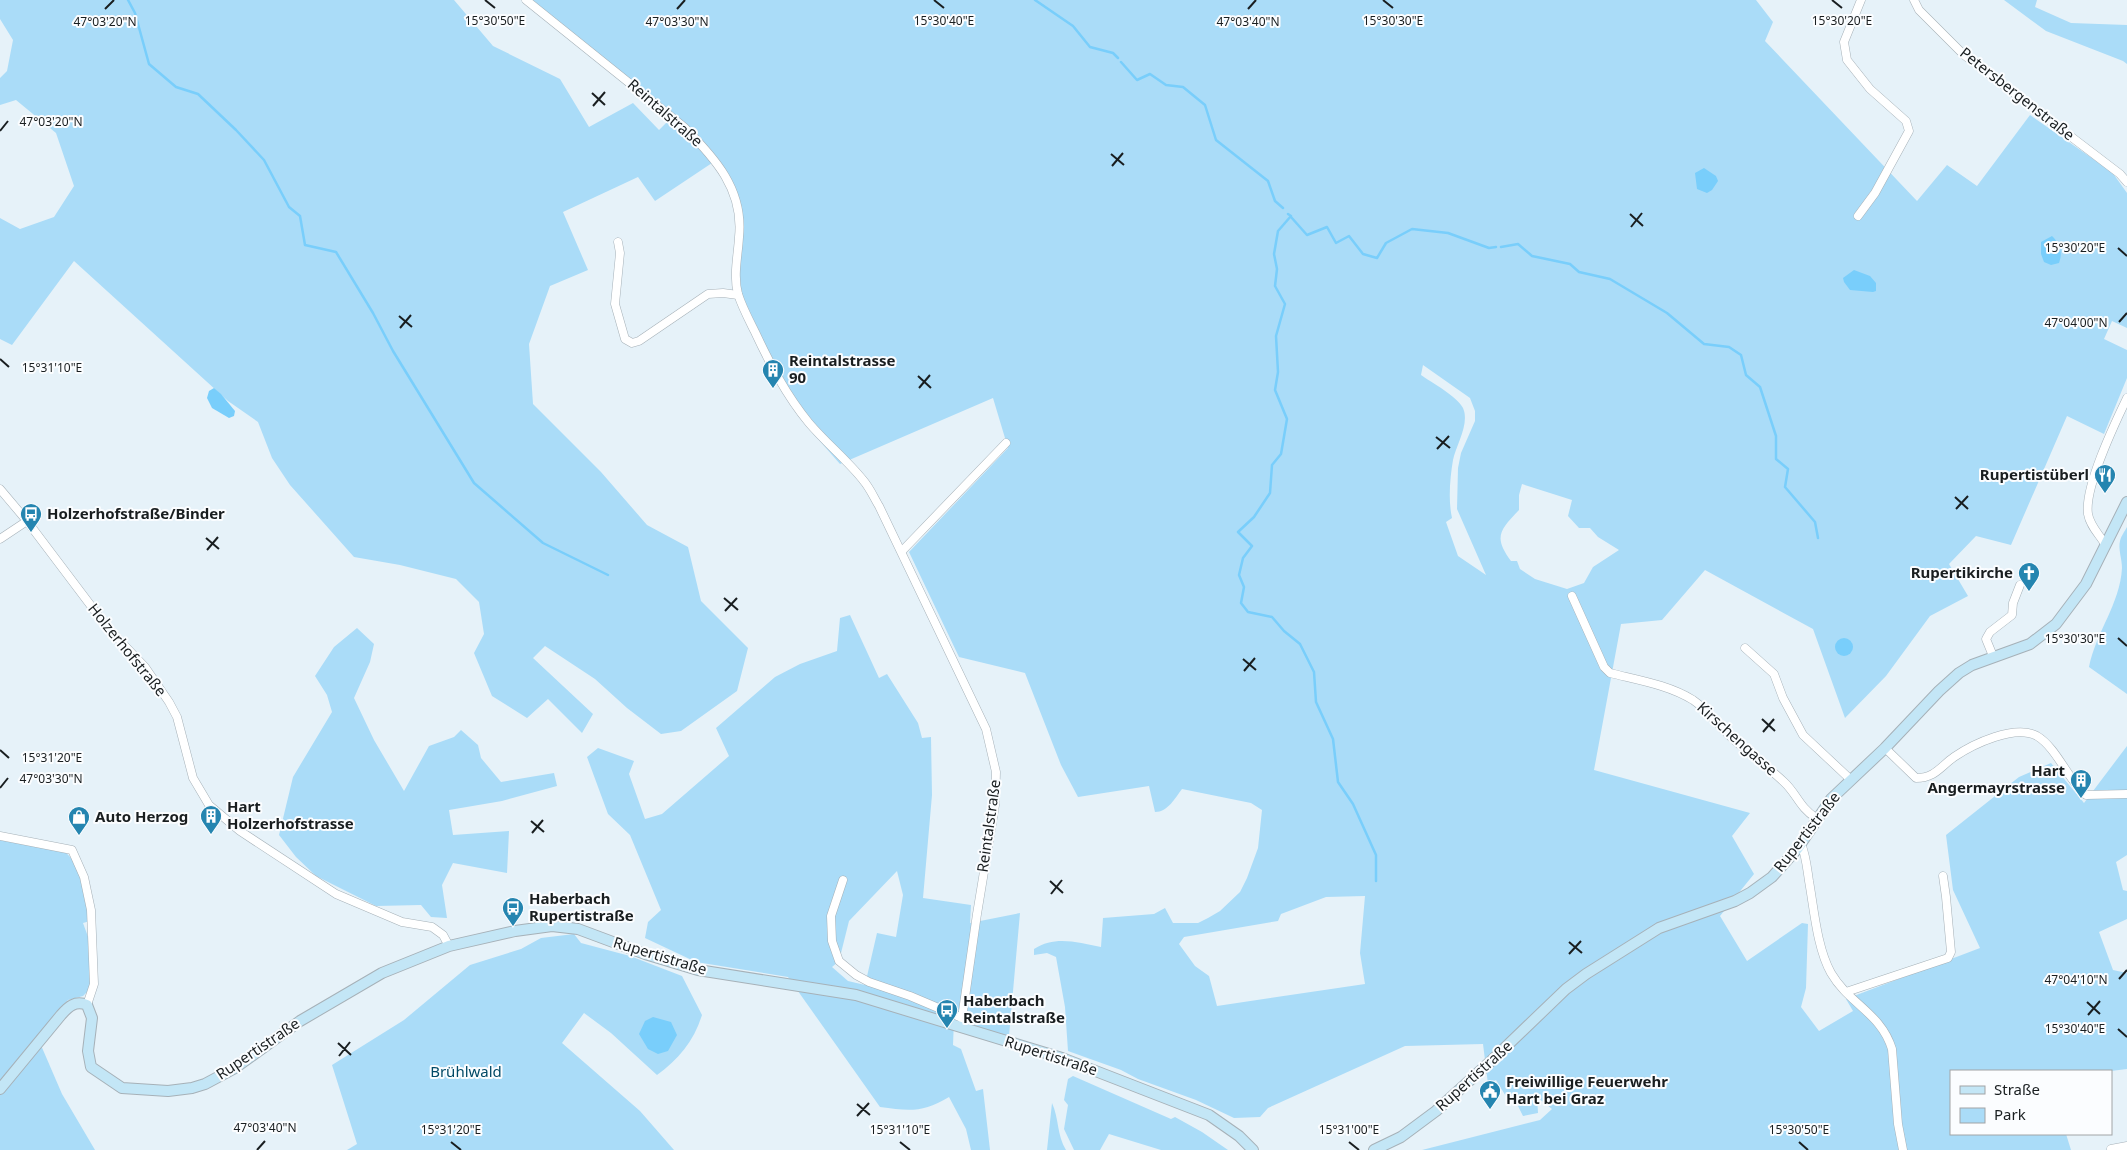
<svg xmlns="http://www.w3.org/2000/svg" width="2127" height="1150" font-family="'Noto Sans',sans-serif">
	<rect width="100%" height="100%" fill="#e6f2f9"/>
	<!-- green -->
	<g fill="#aadcf8" fill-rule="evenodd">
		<path d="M0,0h454l39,46 67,33 29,48 44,-24 26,27 13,-13 -146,-117h1230l17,22 -8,19 152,160 30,-36 30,21 53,-71 82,57 15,21v135l-15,-7 -8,18 23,11v28l-23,56 -37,-18 -56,129 -35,-9 -27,28 19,32 -38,20 -44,60 -41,42 -32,-89 -108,-59 -43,50 -41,4 -27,146 156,43 -18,23 22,38 -34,42 27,45 55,-38 6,1 -2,64 -5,19 18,24 34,-20 -7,-12 134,-51 -27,-58 -7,-55 73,-58 32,-14 33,40 43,-57v109l-11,7 7,28 4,1v28l-28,13 14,38 14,3v96l-16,2h-160v63h115l5,16h-649l118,-30 12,-11 -15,-12 1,16 -15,3 -5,-10 2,-3 -3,-8 -10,3 -11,-18 -8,4 -5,-40 -78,2 -137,62 -8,9 -26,1 -38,-18 -58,-21 -17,-9 -53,-19 -3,-44 -9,-50 -9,-4 -13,2v-6c22,-14 44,-6 67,-2l2,-29 51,-4 11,-6 8,15h25l10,-5 12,-7 20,-19 7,-14 11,-30 4,-38 -11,-7 -69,-14c-7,9 -14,23 -27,23l-6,-26 -71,11 -17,-32 -36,-92 -66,-16 -50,-105 99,-104 -15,-50 -153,66 -29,-33 -73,-136 -1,-94 -25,-38 -57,38 -17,-24 -75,35 25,58 -38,16 -21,58 4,60 68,68 46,53 41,22 13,54 47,47 -11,43 -56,40 -20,3 -34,-26 -32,-29 -50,-33 -12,12 60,56 -11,19 -34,-34 -21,19 -35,-22 -18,-43 10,-19 -5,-32 -23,-23 -56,-14 -46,-8 -64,-72 -18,-27 -14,-36 -30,-21 -154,-140 -62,84 -12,-6v-121l20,11 34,-12 20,-31 -18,-53 -40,-33 -16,5v-27l7,-7 6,-31 -13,-21zM1423,365l47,33 5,13v10l-14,32 -3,15 -1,41 29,66 -28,-19 -12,-34 6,-4c-4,-18 -2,-40 1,-58 3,-15 17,-36 10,-52 -6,-12 -31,-25 -42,-33zM1522,484l50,16 -4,16 11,12h11l8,9 21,13 -26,17 -9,16 -17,6 -32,-10 -15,-10 -3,-8h-6c-18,-24 -11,-31 8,-51v-15zM1365,896l-5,57 5,31 -148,22 -8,-30 -14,-10 -16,-22 5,-7 94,-16 3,-7 45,-17z"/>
		<polygon points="2004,0 2037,0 2035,7 2071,23 2127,25 2127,64 2123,61 2046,31"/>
		<path d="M2127,527v167l-38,-27c7,-35 31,-63 33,-99 0,-9 -4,-19 -2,-27 1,-5 5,-10 7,-14z"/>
		<path d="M850,615l29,63 8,-4 31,49 4,15 9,-1 1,58 -9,103 48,7 -1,18 50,-10 -11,123 -55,-16 -1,25 8,4 15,42 7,-2 7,61h-19l-5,-21 -17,-32c-26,16 -40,14 -69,10l-92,-130 -92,-15 -51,-24 3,-16 13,-12 -31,-75 -22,-21 -21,-57 11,-9 36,13 -5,13 16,45 17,-5 67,-58 -13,-28 59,-51 25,-13 37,-13 3,-33zM897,871l6,24 -7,42 -19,-4 -12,52 -17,-4 -16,-14 7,-6 10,-40z"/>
		<polygon points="357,628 374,644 370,662 354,698 374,740 404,791 429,746 454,737 461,730 478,745 481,758 501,782 554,773 557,786 502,801 449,810 453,835 509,831 507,873 453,863 442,885 447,918 431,917 421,905 376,906 316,876 296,857 279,835 293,777 332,712 327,695 315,676 334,647"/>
		<path d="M0,840l65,12c20,17 20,44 25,69l-7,2 8,22 1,42 -9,9 -15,4 -31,36 25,58 33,56h-95z"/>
		<path d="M574,934l7,9 49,13 52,20 20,39c-8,26 -24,45 -45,60l-46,-42 -27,-20 -22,30 78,68 34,39h-327l10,-6 -25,-79 72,-45 66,-55 51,-16 20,-11z"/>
		<polygon points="1073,1076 1171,1119 1175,1117 1202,1132 1228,1150 1161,1150 1109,1134 1100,1150 1074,1150 1064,1129 1068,1105 1064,1100 1068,1079"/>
		<path d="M1052,1103c7,15 5,33 14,47h-19z"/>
	</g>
	<!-- water -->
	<g fill="#79cefb">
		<polygon points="1704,168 1716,176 1718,181 1712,190 1707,193 1697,189 1695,173"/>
		<path d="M2052,236c8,8 11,16 7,27l-8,2 -7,-3 -3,-8v-12z"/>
		<polygon points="1854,270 1870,276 1876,283 1876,291 1873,292 1850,290 1844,282 1843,278"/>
		<polygon points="214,388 221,394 235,411 234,416 229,418 212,408 207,398 209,391"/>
		<circle cx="1844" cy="647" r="9"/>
		<polygon points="653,1017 671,1022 677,1035 668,1051 658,1054 648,1049 639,1034 645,1021"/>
	</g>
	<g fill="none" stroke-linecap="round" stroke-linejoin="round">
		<!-- stream -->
		<g stroke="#79cefb" stroke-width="2.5">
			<polyline points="128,0 135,13 149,64 176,87 198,94 236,130 264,160 289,207 300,216 305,245 336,252 373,313 393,351 474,483 543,543 608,575"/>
			<polyline points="1035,0 1073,26 1090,47 1113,53 1118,58"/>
			<polyline points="1121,62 1137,80 1150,74 1166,85 1183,87 1205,105 1216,140 1268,181 1275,201 1283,208"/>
			<polyline points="1288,214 1291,216 1278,231 1274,254 1277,269 1275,286 1285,304 1276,336 1278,372 1275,390 1287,419 1281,454 1272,465 1270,493 1254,517 1238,532 1252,546 1243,558 1239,575 1244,587 1241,603 1248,612 1272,617 1284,631 1300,644 1314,672 1316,702 1333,739 1338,782 1353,804 1376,855 1376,881"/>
			<polyline points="1291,217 1307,235 1327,227 1336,243 1349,236 1363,254 1377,258 1386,243 1412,229 1448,233 1489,248 1496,247"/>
			<polyline points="1501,247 1518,244 1532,256 1570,264 1579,272 1610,279 1667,313 1704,344 1729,347 1741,355 1746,375 1760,387 1776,436 1776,459 1788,469 1785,487 1815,522 1818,538"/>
		</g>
		<!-- minor casing -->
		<g stroke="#a6b1b8" stroke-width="9">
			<g id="minor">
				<path d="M526,0l158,127c31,31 60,63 55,110 -1,19 -6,38 -1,57 4,13 11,26 17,38 15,32 31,63 54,91 17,20 38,37 54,57 7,8 11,18 16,26l107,223 10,43 -1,33 -18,109 -15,104 4,11"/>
				<polyline points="1914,0 1919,10 1964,55 2120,174 2127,182"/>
				<polyline points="1858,216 1875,193 1909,131 1906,121 1870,89 1847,60 1844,42 1861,0"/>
				<polyline points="618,242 620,253 615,304 625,339 632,343 639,341 708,294 723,293 738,295"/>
				<polyline points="0,489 27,521 107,627 145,667 169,702 177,717 193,778 209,805 240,831 336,894 402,922 432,927 443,935 449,946"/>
				<polyline points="0,539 27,521"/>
				<path d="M2105,544c-6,-10 -15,-18 -17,-30 -4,-27 27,-91 39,-116"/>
				<polyline points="902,551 1006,443"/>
				<path d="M1572,596l32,71 6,6c28,7 59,12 83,27 15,10 25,26 38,37 17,16 36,29 53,45 13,12 15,25 32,36"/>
				<polyline points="1745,648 1774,674 1783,698 1803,735 1850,779"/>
				<polyline points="1993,656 1986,639 1990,632 2012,615 2013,603 2020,585"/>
				<path d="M1885,748l31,30c19,0 24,-11 38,-21 19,-13 61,-33 83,-21 20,12 31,44 49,59l41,-1"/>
				<polyline points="0,836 72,850 84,877 91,910 94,984 87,1005"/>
				<path d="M1801,844c5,11 6,24 8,37 5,28 8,67 22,92 18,31 50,40 61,76l6,75 5,26"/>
				<polyline points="843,880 831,916 832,941 839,961 856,975 869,982 910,996 962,1018"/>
				<polyline points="1846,992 1948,958 1951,952 1946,897 1943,876"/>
				<polyline points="2111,1149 2127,1146"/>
			</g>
		</g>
		<!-- secondary casing -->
		<g stroke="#a6b1b8" stroke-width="12">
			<g id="secondary">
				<path d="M0,1089l61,-74c7,-8 14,-15 26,-10l5,13 -4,33 3,16 31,21 46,3 24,-3 13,-4 30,-16 65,-47 82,-48 67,-27 66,-15 37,-5 26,3 67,25 53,16 158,25 206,63 147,57 30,21 14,14"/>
				<polyline points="1374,1150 1401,1137 1436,1111 1490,1062 1566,989 1586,974 1659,928 1735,901 1750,893 1772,877 1798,848 1831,799 1885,748 1939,691 1959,673 1972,665 2030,644 2056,624 2086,584 2127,502"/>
			</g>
		</g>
		<!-- minor -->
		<use href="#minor" stroke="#fff" stroke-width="8"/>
		<!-- secondary -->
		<use href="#secondary" stroke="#c3e6f6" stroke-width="10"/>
	</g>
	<!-- ticks -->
	<path fill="none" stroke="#191e20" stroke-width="2" d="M485,0l10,8M934,0l10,8M1383,0l10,8M1832,0l10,8M105,9l9,-9M677,9l8,-9M1248,9l8,-9M592,93l13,12M593,106l12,-14M0,131l8,-10M1111,154l13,11M1112,166l11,-13M1630,214l13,12M1631,227l11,-14M2118,248l9,8M399,316l13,11M2119,322l8,-9M400,328l11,-13M0,359l9,8M918,376l13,12M919,388l11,-13M1436,437l14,11M1437,449l12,-13M1955,497l13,12M1956,509l12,-13M206,538l13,11M207,550l11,-13M724,598l14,12M725,611l12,-13M2118,638l9,8M1243,659l13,11M1244,671l11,-13M1762,719l13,12M1763,732l11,-13M0,750l9,8M0,788l8,-10M531,821l13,11M532,833l11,-13M1050,881l13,12M1051,894l11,-14M1569,942l13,11M1569,954l12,-13M2119,979l8,-9M2087,1002l13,12M2088,1015l12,-14M2118,1029l9,8M338,1043l13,12M339,1056l11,-14M857,1104l13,11M857,1116l12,-13M451,1142l10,8M900,1142l10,8M1349,1142l10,8M1799,1142l9,8M257,1150l8,-9"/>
	<!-- icons -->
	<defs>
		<g id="building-pin" transform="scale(1.125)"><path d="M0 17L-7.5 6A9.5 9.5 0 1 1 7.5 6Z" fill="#2585b0" stroke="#fbfdff"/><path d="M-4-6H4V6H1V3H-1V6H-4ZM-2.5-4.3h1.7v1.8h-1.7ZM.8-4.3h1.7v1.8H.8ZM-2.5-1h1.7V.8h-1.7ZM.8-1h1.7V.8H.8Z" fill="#fff"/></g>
		<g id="restaurant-pin" transform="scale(1.125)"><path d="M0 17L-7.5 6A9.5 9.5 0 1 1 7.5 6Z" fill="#2585b0" stroke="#fbfdff"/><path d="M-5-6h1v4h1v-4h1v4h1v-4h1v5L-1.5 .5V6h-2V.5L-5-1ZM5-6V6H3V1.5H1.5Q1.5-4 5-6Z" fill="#fff"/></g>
		<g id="bus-pin" transform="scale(1.125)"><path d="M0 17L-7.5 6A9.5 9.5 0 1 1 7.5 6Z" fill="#2585b0" stroke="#fbfdff"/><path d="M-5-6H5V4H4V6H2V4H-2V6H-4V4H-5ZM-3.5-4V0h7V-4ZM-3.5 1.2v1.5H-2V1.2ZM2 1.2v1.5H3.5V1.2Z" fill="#fff"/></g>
		<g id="church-pin" transform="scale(1.125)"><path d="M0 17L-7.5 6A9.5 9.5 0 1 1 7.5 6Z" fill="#2585b0" stroke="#fbfdff"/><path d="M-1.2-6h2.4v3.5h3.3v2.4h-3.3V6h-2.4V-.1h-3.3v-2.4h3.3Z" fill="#fff"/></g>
		<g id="shop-pin" transform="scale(1.125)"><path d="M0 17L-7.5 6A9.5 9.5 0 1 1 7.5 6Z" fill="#2585b0" stroke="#fbfdff"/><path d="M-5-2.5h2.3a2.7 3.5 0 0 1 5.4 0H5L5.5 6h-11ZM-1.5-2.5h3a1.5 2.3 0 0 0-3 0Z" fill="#fff"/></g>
		<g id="civic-pin" transform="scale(1.125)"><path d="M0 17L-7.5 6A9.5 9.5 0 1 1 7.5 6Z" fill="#2585b0" stroke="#fbfdff"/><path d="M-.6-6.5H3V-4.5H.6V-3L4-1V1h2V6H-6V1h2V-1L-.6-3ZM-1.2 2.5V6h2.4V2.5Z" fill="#fff"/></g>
	</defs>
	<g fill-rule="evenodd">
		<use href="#building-pin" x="773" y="370"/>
		<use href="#restaurant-pin" x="2105" y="475"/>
		<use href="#bus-pin" x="31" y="514"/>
		<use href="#church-pin" x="2029" y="573"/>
		<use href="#building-pin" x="2081" y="780"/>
		<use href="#building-pin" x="211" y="816"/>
		<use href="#shop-pin" x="79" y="817"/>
		<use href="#bus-pin" x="513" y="908"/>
		<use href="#bus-pin" x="947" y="1010"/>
		<use href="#civic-pin" x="1490" y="1091"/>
	</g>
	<g text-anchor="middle" stroke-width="4" stroke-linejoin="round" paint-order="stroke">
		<!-- street labels -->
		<g font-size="15" fill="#191e20" stroke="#fbfdff">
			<text transform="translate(2017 94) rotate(38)" y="5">Petersbergenstraße</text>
			<text transform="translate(665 113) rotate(41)" y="5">Reintalstraße</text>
			<text transform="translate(127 650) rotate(51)" y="5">Holzerhofstraße</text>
			<text transform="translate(1737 739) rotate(42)" y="5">Kirschengasse</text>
			<text transform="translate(989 826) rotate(-82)" y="5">Reintalstraße</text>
			<text transform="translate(1807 832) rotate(-52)" y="5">Rupertistraße</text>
			<text transform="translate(660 956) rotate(17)" y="5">Rupertistraße</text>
			<text transform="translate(258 1049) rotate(-34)" y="5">Rupertistraße</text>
			<text transform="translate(1051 1056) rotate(18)" y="5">Rupertistraße</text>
			<text transform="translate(1474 1076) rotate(-42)" y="5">Rupertistraße</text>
		</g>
		<!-- poi labels -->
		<g font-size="15" font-weight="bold" fill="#191e20" stroke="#fbfdff" text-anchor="start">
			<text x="789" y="366">Reintalstrasse<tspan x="789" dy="17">90</tspan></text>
			<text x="2089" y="480" text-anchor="end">Rupertistüberl</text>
			<text x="47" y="519">Holzerhofstraße/Binder</text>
			<text x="2013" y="578" text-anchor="end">Rupertikirche</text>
			<text x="2065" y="776" text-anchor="end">Hart<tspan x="2065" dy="17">Angermayrstrasse</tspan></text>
			<text x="227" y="812">Hart<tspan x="227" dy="17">Holzerhofstrasse</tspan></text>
			<text x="95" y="822">Auto Herzog</text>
			<text x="529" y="904">Haberbach<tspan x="529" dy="17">Rupertistraße</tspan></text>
			<text x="963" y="1006">Haberbach<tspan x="963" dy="17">Reintalstraße</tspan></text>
			<text x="1506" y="1087">Freiwillige Feuerwehr<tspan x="1506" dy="17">Hart bei Graz</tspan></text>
		</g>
		<!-- park labels -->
		<g font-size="15" fill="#004966" stroke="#fbfdff">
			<text x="466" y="1077">Brühlwald</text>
		</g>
	</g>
	<g font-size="12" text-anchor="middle" fill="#191e20" stroke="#fbfdff" stroke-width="4" stroke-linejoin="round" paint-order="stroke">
		<text x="495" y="25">15°30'50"E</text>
		<text x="944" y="25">15°30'40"E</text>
		<text x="1393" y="25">15°30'30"E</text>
		<text x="1842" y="25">15°30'20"E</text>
		<text x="105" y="26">47°03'20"N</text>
		<text x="677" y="26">47°03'30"N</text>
		<text x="1248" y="26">47°03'40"N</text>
		<text x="51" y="126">47°03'20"N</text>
		<text x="2075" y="252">15°30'20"E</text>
		<text x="2076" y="327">47°04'00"N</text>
		<text x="52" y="372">15°31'10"E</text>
		<text x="2075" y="643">15°30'30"E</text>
		<text x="52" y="762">15°31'20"E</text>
		<text x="51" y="783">47°03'30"N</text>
		<text x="2076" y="984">47°04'10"N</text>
		<text x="2075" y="1033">15°30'40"E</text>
		<text x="265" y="1132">47°03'40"N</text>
		<text x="451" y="1134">15°31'20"E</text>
		<text x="900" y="1134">15°31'10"E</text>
		<text x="1349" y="1134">15°31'00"E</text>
		<text x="1799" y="1134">15°30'50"E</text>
	</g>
	<!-- legend -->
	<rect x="1950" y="1070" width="162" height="65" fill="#fbfdff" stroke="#a1a4a6"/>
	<rect x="1960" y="1086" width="25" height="8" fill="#c3e6f6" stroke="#a1a4a6"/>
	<text x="1994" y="1095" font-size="15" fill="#191e20">Straße</text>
	<rect x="1960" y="1108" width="25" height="15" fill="#aadcf8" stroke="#a1a4a6"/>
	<text x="1994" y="1120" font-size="15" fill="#191e20">Park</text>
</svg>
